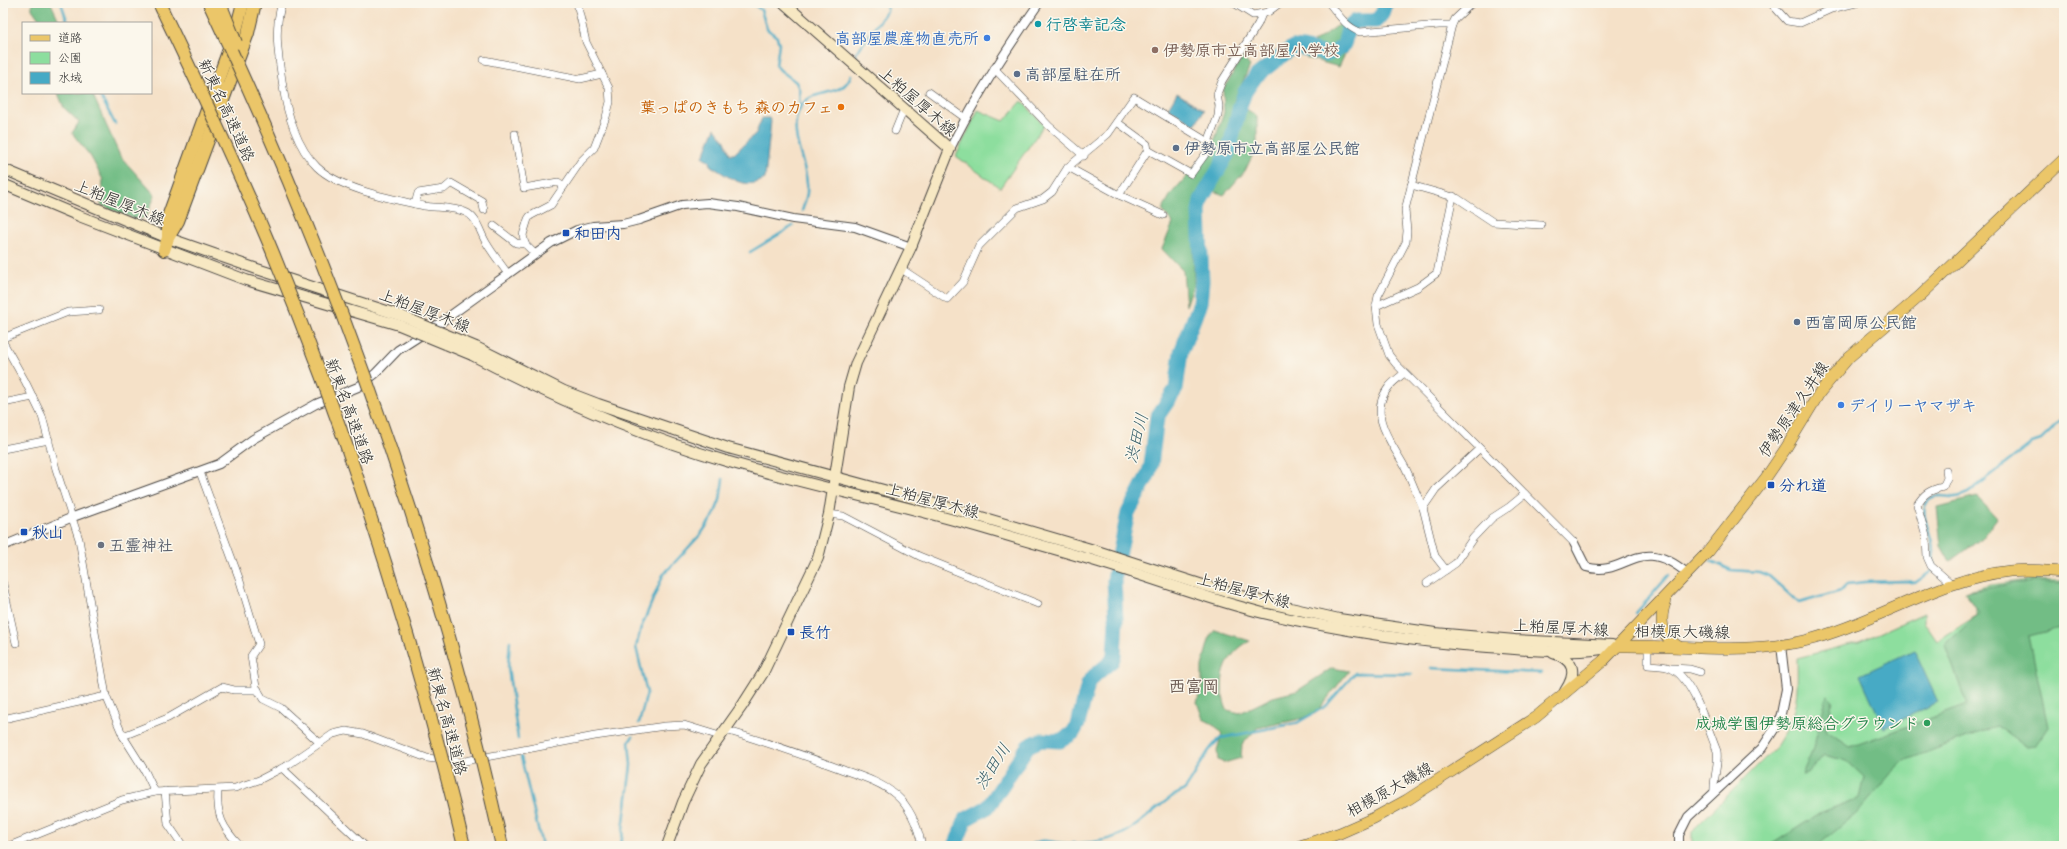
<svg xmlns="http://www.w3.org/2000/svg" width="2067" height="849" font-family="Caveat,'Klee One',sans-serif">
	<rect width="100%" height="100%" fill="#fbf7ec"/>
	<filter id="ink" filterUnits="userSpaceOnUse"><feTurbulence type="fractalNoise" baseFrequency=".025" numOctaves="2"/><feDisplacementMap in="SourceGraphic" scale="8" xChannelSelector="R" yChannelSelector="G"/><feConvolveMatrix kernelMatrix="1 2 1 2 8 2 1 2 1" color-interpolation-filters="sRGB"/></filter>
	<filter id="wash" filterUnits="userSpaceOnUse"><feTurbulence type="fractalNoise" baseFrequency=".012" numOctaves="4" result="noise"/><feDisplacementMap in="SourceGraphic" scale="16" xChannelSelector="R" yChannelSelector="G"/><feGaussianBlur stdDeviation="0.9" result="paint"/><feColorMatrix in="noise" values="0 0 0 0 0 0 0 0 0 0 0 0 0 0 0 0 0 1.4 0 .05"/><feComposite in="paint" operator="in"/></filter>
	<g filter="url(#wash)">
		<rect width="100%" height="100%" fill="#f5e1c8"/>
		<!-- green -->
		<g fill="#8dde9e" stroke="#5c8464">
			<polygon points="1022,101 1044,125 1000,188 956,156 978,110 1004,121"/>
			<path d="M2028,580l36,1v265h-372v-13l6,-8 79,-79c21,-33 21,-51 20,-88l62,-16 65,-29v9l13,19 39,-25v-9l-12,-15 27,-7z"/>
		</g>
		<!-- forest -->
		<g fill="#72bd85" stroke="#4e7458">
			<polygon points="32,3 51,3 60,23 38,23 39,19 32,9"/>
			<polygon points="1340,24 1353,37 1339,67 1307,58 1313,43"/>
			<polygon points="1242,57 1250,66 1234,101 1257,116 1257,146 1245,171 1224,195 1205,188 1193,208 1194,283 1186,306 1183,271 1162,249 1173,223 1162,210 1171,194 1212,148 1224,112 1223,90"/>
			<polygon points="58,93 92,93 120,156 155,195 147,216 137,220 101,205 103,180 91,157 72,133 79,122 64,108"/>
			<polygon points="1977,497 1997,518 1982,538 1950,562 1941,546 1937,507"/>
			<polygon points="2044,582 2064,583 2064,627 2029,636 2048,727 2035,746 2027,747 1997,726 1901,762 1856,814 1817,846 1769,846 1822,812 1859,798 1864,777 1847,761 1824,755 1808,773 1802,774 1812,752 1827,695 1833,700 1826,730 1850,747 1967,705 1945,645 1979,613 1966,592 2016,583"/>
			<path d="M1215,630l35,11c-26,13 -34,42 -23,69l13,3 33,-16 24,-6 35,-23 17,3 -33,42 -16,6 -43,9 -15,17 -1,13 -17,5 -6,-3 -1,-10 5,-16 -9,-10 -10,-5 -6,-17 5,-16v-20l8,-30z"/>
		</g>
		<!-- water -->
		<g fill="#46aac5" stroke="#386a78">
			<polygon points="1177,93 1204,110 1195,125 1168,108"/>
			<path d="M762,118h7l2,3 -6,58c-22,12 -35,-2 -54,-13l-1,-5 -7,-4 12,-29 10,13 5,13h4l22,-21z"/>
			<polygon points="1914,650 1938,702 1884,728 1860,675"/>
		</g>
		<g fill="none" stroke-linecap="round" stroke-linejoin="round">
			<!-- stream -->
			<g stroke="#46aac5" stroke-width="2.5">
				<polyline points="61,3 68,23"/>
				<polyline points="752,3 761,10 767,29 777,37 779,44 776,65 780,70 796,82 799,89 800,108"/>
				<polyline points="856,60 856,53 887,11 888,3"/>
				<polyline points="99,93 115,124"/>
				<path d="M802,211c2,-6 4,-12 5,-18 3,-28 -21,-57 -7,-85 11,-22 43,-8 51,-33"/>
				<polyline points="750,252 793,226"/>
				<polyline points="1711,561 1731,570 1759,572 1769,576 1799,603 1841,591 1848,584 1865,582 1907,581 1915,583 1933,570"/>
				<path d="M1935,566c-3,-9 -1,-18 -4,-27 -3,-13 -15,-35 3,-42 7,-3 15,1 22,0 4,0 8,-3 12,-4l64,-50 9,-3 23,-22"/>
				<polyline points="1636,613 1669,575"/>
				<polyline points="510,641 508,667 518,739"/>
				<polyline points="1431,668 1542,673"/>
				<polyline points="639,723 647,693 636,647 641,628 663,575 701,534 714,515 720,500 723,479"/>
				<polyline points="521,757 542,846"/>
				<polyline points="621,846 631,765 629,742 633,736"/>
				<path d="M1029,846c16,-9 17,-4 32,-3 21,1 45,-1 63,-10 19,-10 32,-26 49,-37 5,-3 10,-4 13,-8 12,-16 19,-38 35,-50l76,-15 29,-17 29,-33 57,1"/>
			</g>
			<!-- river -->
			<polyline stroke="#46aac5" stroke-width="15" points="955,846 966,819 988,807 1028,746 1041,740 1060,741 1073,733 1078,724 1088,684 1094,676 1112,661 1114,655 1116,620 1114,580 1128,513 1148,475 1151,465 1157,417 1176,389 1181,352 1200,303 1202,281 1199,211 1201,200 1228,153 1240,106 1245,92 1256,76 1293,47 1303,48 1325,54 1335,52 1344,45 1348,28 1356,21 1376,21 1382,14 1386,3"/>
		</g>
	</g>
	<g filter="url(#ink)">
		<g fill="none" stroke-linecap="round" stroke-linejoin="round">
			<!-- minor casing -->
			<g stroke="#494643" stroke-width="8">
				<g id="minor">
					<path d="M282,3c-9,27 -3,56 1,84 4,26 14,61 34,80 23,22 75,32 107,39 13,2 29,1 41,6 13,5 15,22 22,32 6,10 14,20 21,30"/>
					<polyline points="1234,3 1253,15 1268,12 1280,3"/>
					<path d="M1329,3c9,11 17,24 31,29l79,-7h13l3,-6 17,-16"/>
					<polyline points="1771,3 1787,21 1800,23 1831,9 1856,3"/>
					<polyline points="1452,25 1405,210 1407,231 1406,242 1378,296 1376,306 1378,324 1389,355 1396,364 1574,543"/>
					<polyline points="484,60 580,79 602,74"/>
					<polyline points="994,68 1049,126 1084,156"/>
					<polyline points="929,92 965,118"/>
					<polyline points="1117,122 1147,144 1148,150 1119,195"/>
					<polyline points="895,131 904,109"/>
					<polyline points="515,134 524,188 558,182 564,186"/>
					<polyline points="1148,150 1191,174 1207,152 1208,142 1218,116 1219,106 1217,94 1222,81 1258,24 1262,14"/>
					<polyline points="1068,167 1108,134 1134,97 1208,142"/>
					<polyline points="1411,185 1457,198 1493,222 1541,225"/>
					<polyline points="415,204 418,193 444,189 451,183 482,201 484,210"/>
					<polyline points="494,226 516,243 525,244"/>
					<polyline points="535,254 525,244 523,235 528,219 530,216 551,205 581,161 594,148 606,117 610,102 609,88 586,42 577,3"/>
					<polyline points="900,268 947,299 963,282 979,246 1017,208 1043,199 1052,192 1068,167 1119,195 1163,215"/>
					<polyline points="1376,306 1418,287 1437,273 1453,196"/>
					<polyline points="3,338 68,312 99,310"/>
					<polyline points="3,342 25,381 42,416 56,469 79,539 106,696 123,736 145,771 155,792"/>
					<path d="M1404,373c-5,5 -12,9 -16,15 -21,28 5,56 18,81 6,13 11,26 17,39"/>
					<polyline points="3,403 33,397"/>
					<polyline points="3,449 49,440"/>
					<path d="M1946,470l1,8 -4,9c-13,3 -19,6 -26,18l9,31 1,21 4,9 22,19"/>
					<polyline points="200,472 239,578 259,644 251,656 256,687 263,699 281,708 320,743"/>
					<polyline points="829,514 843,516 919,556 1038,604"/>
					<polyline points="1446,570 1435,556 1423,508 1436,489 1479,449"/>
					<polyline points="1427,583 1456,563 1473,538 1492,518 1509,507 1525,494"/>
					<polyline points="3,584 16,643"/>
					<path d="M1648,646v19c7,1 17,0 24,4 21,10 36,60 45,82 2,14 -4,27 -3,41"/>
					<polyline points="1672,668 1690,669 1700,672"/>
					<polyline points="3,719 106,696"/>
					<path d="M725,730c38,11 75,24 113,38 19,7 42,13 58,27 15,13 22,32 26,51"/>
					<polyline points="123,736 168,718 222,687 234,690 258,690"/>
					<polyline points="282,768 365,846"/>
					<path d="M218,790c-2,26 5,38 22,56"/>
					<polyline points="165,791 168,824 183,846"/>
					<polyline points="9,846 122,800 155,792 235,788 259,780 288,765 333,734 346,731 363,734 427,758 460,762 595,736 665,726 684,725 720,736"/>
				</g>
			</g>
			<!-- tertiary casing -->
			<g stroke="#494643" stroke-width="10">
				<g id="tertiary">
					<path d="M950,149c25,-52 56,-99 89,-146"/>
					<path d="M1574,543l12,24c41,12 51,-36 102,7"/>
					<polyline points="3,546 73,517 219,464 253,439 316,404 358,387 375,374 398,350 440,323 551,243 577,230 593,226 623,224 639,220 682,205 708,203 738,207 793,219 855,227 911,247"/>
					<polyline points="1679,846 1679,835 1688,817 1762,748 1777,725 1781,714 1786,689 1781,645"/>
				</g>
			</g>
			<!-- secondary casing -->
			<g stroke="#494643" stroke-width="12">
				<g id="secondary">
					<polyline points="3,169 168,238 257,269 402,316"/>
					<polyline points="3,184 79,216 246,280 399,325"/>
					<polyline points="476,347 564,391 598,404 728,448 954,509 1094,550 1206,586 1264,602 1339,619 1435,633 1515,640 1612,645"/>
					<path d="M472,355c82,43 165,80 254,106 85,25 171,42 256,67 50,15 100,28 149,44 44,14 87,30 132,41 74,17 149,29 225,34 44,3 89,9 132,-1"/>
					<path d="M1553,653c22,7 24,20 12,38"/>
					<polyline points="667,846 683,802 701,764 742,706 763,673 818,558 829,514 849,387 856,363 911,247 950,149 784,3"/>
				</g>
			</g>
			<!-- primary casing -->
			<g stroke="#494643" stroke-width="12">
				<g id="primary">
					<path d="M1666,600c-7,19 -6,36 13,47"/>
					<path d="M1620,646c60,-1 124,9 184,-5 70,-17 133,-62 206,-70 17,-2 36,0 54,1"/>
					<polyline points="1300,846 1340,833 1374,818 1407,800 1536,717 1603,661 1708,552 1765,479 1786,448 1820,392 1849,357 1920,296 2064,159"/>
				</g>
			</g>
			<!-- motorway casing -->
			<g stroke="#494643" stroke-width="14">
				<g id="motorway">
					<polyline points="168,237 168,217 236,30 243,3"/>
					<polyline points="164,250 168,238 178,221 248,33 255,3"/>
				</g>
			</g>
			<!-- minor -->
			<use href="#minor" stroke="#fff" stroke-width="7"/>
			<!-- tertiary -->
			<use href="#tertiary" stroke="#fff" stroke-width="8"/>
			<!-- secondary -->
			<use href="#secondary" stroke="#f7e8c3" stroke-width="10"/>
			<!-- primary -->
			<use href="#primary" stroke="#ebc669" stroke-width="11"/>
			<!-- motorway -->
			<use href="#motorway" stroke="#ebc669" stroke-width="12"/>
			<!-- secondary-bridge casing -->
			<g stroke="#494643" stroke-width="12" stroke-linecap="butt">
				<g id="secondary-bridge">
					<polyline points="402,316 476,347"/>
					<polyline points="399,325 472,355"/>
				</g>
			</g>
			<!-- motorway-bridge casing -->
			<g stroke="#494643" stroke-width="14" stroke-linecap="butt">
				<g id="motorway-bridge">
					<path d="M159,3c38,79 75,158 109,238 82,196 146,399 196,605"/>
					<path d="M209,3c128,270 228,551 293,843"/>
					<polyline points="220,3 236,43"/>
				</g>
			</g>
			<!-- secondary-bridge -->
			<use href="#secondary-bridge" stroke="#f7e8c3" stroke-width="10"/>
			<!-- motorway-bridge -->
			<use href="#motorway-bridge" stroke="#ebc669" stroke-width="12"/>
		</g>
	</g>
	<!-- markers -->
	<circle fill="#0f9aa8" stroke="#fbf7ec" stroke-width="1.5" cx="1038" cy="24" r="4"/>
	<g fill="#3f7fe0" stroke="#fbf7ec" stroke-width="1.5">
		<circle cx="987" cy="38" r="4"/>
		<circle cx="1841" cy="405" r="4"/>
	</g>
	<circle fill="#8d6e63" stroke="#fbf7ec" stroke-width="1.5" cx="1155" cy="50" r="4"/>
	<g fill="#5c6f8a" stroke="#fbf7ec" stroke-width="1.5">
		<circle cx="1017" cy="74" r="4"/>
		<circle cx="1176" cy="148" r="4"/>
		<circle cx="1797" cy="322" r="4"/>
	</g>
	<circle fill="#e8710a" stroke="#fbf7ec" stroke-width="1.5" cx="841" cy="107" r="4"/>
	<g fill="#1a4fb4" stroke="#fbf7ec" stroke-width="1.5">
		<rect x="562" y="229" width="8" height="8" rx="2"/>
		<rect x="1767" y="481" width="8" height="8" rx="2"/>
		<rect x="20" y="528" width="8" height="8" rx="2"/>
		<rect x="787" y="628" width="8" height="8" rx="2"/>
	</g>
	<circle fill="#6b7280" stroke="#fbf7ec" stroke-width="1.5" cx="101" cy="545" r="4"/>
	<circle fill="#2e9e5b" stroke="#fbf7ec" stroke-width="1.5" cx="1927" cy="723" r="4"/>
	<g text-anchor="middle" stroke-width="3" stroke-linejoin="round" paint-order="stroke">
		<!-- culture labels -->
		<g font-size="16" font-weight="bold" fill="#0d838f" stroke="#fbf7ec" text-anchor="start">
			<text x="1046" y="30">行啓幸記念</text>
		</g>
		<!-- shop labels -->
		<g font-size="16" font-weight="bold" fill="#366cbe" stroke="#fbf7ec" text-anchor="end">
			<text x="979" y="44">高部屋農産物直売所</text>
			<text x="1849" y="411" text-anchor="start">デイリーヤマザキ</text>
		</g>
		<!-- education labels -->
		<g font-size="16" font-weight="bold" fill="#785e54" stroke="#fbf7ec" text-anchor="start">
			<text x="1163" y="56">伊勢原市立高部屋小学校</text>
		</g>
		<!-- service labels -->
		<g font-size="16" font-weight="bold" fill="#4e5e75" stroke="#fbf7ec" text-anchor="start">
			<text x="1025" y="80">高部屋駐在所</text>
			<text x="1184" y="154">伊勢原市立高部屋公民館</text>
			<text x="1805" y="328">西富岡原公民館</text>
		</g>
		<!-- street labels -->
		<g font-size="16" fill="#2b2b2b" stroke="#fbf7ec">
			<text transform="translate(918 101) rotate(41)" y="6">上粕屋厚木線</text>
			<text transform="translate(227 110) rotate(65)" y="6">新東名高速道路</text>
			<text transform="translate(120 202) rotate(22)" y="6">上粕屋厚木線</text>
			<text transform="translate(425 310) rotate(21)" y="6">上粕屋厚木線</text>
			<text transform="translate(1793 409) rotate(-56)" y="6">伊勢原津久井線</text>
			<text transform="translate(350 411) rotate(70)" y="6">新東名高速道路</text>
			<text transform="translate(933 500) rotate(15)" y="6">上粕屋厚木線</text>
			<text transform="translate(1244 590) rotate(15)" y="6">上粕屋厚木線</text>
			<text transform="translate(1561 627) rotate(3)" y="6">上粕屋厚木線</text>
			<text transform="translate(1682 631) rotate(1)" y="6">相模原大磯線</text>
			<text transform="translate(448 721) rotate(75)" y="6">新東名高速道路</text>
			<text transform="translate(1389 789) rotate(-29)" y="6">相模原大磯線</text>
		</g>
		<!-- food labels -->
		<g font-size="16" font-weight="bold" fill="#c56008" stroke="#fbf7ec" text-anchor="end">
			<text x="833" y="113">葉っぱのきもち 森のカフェ</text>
		</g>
		<!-- transit labels -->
		<g font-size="16" font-weight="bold" fill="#164399" stroke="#fbf7ec" text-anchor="start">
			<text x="574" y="239">和田内</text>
			<text x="1779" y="491">分れ道</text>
			<text x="32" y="538">秋山</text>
			<text x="799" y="638">長竹</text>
		</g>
		<!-- worship labels -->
		<g font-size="16" font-weight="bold" fill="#5b616d" stroke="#fbf7ec" text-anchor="start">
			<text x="109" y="551">五霊神社</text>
		</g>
		<!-- leisure labels -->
		<g font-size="16" font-weight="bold" fill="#27864d" stroke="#fbf7ec" text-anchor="end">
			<text x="1919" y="729">成城学園伊勢原総合グラウンド</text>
		</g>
		<!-- water labels -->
		<g font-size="17" font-style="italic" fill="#365e69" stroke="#fbf7ec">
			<text transform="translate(1136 438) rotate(-76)" y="6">渋田川</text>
			<text transform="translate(992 766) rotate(-57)" y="6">渋田川</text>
		</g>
		<!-- neighbourhood labels -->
		<g font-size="17" font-weight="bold" fill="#6b5a52" stroke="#fbf7ec">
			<text x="1194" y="692">西富岡</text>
		</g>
	</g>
	<!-- margin -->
	<rect width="2067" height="849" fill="none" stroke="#fbf7ec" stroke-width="16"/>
	<!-- legend -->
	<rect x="22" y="22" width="130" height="72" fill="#fbf7ec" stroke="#a8a59f"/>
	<rect x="30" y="35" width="20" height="6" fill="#ebc669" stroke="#a8a59f"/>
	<text x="58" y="42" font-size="12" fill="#2b2b2b">道路</text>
	<rect x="30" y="52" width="20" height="12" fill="#8dde9e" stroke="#a8a59f"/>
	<text x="58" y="62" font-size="12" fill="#2b2b2b">公園</text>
	<rect x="30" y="72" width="20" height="12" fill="#46aac5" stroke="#a8a59f"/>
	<text x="58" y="82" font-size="12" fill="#2b2b2b">水域</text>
</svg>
